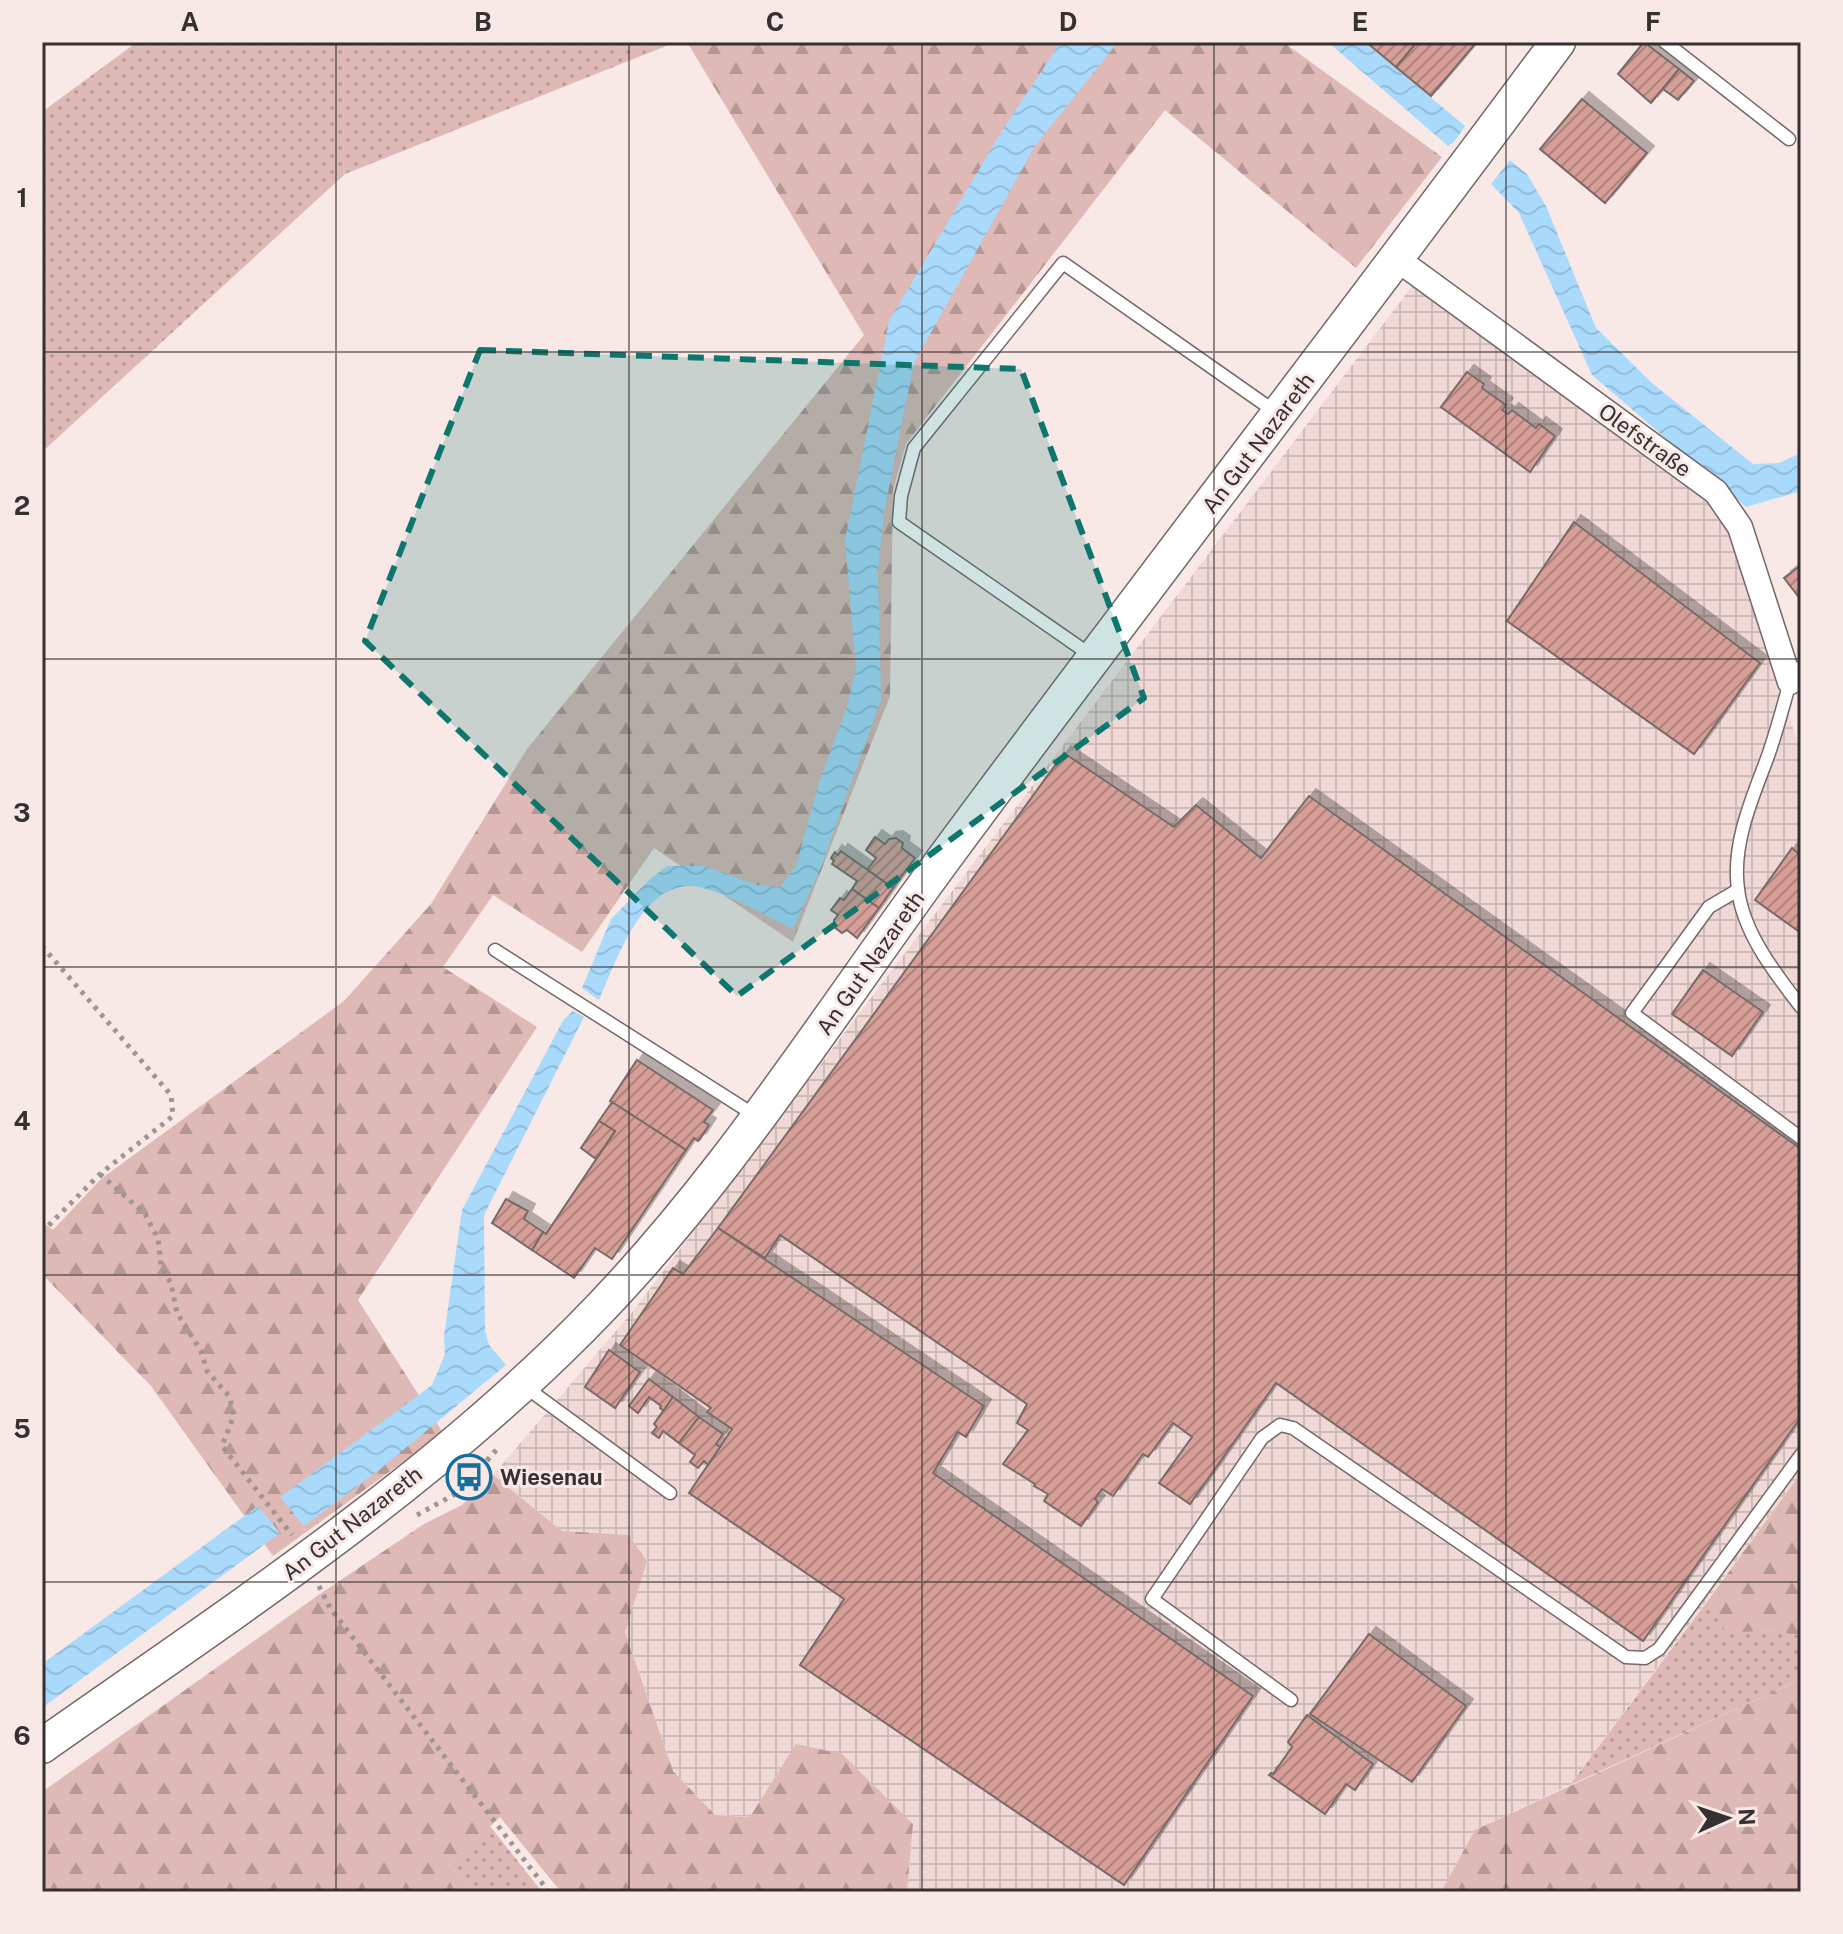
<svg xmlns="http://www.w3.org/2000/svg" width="1843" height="1934" font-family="'Public Sans',sans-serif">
	<defs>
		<pattern id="industrial-grid" width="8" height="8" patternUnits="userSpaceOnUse" patternTransform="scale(2)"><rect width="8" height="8" fill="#efd8d5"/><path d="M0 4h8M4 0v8" fill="none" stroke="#cebab7"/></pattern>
		<pattern id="grass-dots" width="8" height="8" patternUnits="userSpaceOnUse" patternTransform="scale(2)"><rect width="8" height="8" fill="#deb9b5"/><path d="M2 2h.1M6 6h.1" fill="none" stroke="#b59794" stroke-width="1.8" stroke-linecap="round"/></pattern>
		<pattern id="forest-firs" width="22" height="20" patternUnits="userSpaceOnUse" patternTransform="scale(2)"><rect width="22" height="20" fill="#deb9b5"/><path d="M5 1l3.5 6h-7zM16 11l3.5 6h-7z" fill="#b59794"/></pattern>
		<pattern id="water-waves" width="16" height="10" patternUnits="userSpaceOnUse" patternTransform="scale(2)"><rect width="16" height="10" fill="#a9dafc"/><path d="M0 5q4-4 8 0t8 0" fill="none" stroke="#92bcd8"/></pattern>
		<pattern id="building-hatch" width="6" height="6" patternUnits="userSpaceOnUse" patternTransform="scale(2)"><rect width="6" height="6" fill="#d79e97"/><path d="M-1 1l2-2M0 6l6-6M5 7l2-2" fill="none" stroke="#af817c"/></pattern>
		<filter id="shadow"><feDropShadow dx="7" dy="-7" stdDeviation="0" flood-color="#0004"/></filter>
	</defs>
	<rect width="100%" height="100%" fill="#f8e8e6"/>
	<!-- industrial -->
	<polygon fill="url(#industrial-grid)" points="1413,285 1709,496 1731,531 1801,753 1801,1473 1570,1785 1475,1830 1441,1892 907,1892 913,1824 715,1815 673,1771 625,1631 647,1560 629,1535 562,1531 493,1475 633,1311"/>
	<!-- grass -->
	<g fill="url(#grass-dots)">
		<polygon points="137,42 676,42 345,174 42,452 42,112"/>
		<polygon points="1709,1599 1727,1632 1771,1630 1801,1636 1801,1679 1570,1785"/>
		<polygon points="490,1826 542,1892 471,1892 449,1866"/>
	</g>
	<!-- forest -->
	<g fill="url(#forest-firs)">
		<polygon points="687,42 1283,42 1442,157 1356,268 1165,110 906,444 893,490 890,696 793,942 654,848 582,952 493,895 443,967 537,1027 358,1300 443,1433 273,1556 151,1386 42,1274 42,1222 53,1230 101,1179 344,1001 431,904 527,749 864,335"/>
		<polygon points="1801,1473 1801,1636 1771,1630 1726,1633 1709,1599"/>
		<polygon points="493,1475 562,1531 629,1535 647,1561 625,1632 673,1771 715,1815 750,1817 796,1744 842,1754 913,1824 907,1892 561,1892 500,1817 449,1866 471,1892 42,1892 42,1792 317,1596 424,1524 462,1505"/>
		<polygon points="1801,1679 1801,1892 1441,1892 1475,1830"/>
	</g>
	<!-- water -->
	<g fill="url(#water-waves)">
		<path d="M1061,42h57l-83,104 -121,217 -30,149 -6,59 3,128 -60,168 -28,62c-29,-13 -58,-33 -90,-41 -58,-16 -86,72 -104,112l-17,-12 29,-69 38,-39 18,-14h38l52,19 23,2 16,-21 22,-80 29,-80 9,-38 -11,-128 44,-219 114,-192z"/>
		<polygon points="1328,42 1364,42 1465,126 1454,142 1448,146"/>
		<polygon points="1510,160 1527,174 1546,206 1596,328 1653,384 1753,464 1779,463 1801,453 1801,491 1746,507 1592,375 1519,213 1491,184"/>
		<polygon points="573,1011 584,1017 484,1215 485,1330 489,1345 506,1365 379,1470 304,1526 280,1497 432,1385 445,1354 444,1336 462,1210 564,1019"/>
		<polygon points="258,1506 280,1533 42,1708 42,1664"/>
	</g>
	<!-- building -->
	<g fill="url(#building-hatch)" stroke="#776a68" stroke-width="2" filter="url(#shadow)">
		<polygon points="1366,42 1417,42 1396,67"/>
		<polygon points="1417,42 1473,42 1475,44 1431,96 1396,67"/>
		<polygon points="1644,42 1679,69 1651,103 1618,74"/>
		<polygon points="1679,69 1694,81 1678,100 1663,89"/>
		<polygon points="1582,99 1647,153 1605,203 1540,149"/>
		<polygon points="1467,372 1484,384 1482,388 1506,405 1502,410 1508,414 1512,410 1536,428 1539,424 1555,436 1530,472 1441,407"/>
		<polygon points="1574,522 1760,663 1694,754 1507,621"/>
		<polygon points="1801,565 1801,600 1784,578"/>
		<polygon points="1064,753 1174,827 1196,805 1261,858 1309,796 1801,1149 1801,1417 1643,1641 1276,1383 1190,1504 1159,1483 1192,1437 1173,1423 1148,1457 1143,1454 1113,1496 1102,1489 1095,1499 1098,1502 1081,1526 1044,1501 1048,1494 1034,1486 1035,1484 1003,1464 1028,1430 1017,1423 1027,1404 780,1235 765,1258 718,1228"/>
		<polygon points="875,837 885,844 889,839 896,838 903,843 902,848 915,858 893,888 867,870 876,858 866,850"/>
		<polygon points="1792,848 1801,856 1801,933 1755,900"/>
		<polygon points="841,851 893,888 879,908 852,889 857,881 832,864 834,861 831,858 835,852 838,855"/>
		<polygon points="852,889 879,908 857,938 847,930 842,933 834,927 834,920 838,915 831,910 840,898 844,900"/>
		<polygon points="1703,970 1763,1012 1732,1056 1672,1014"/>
		<polygon points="637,1060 713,1110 704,1122 709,1125 700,1139 698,1141 694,1138 686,1150 610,1101"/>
		<polygon points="612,1102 686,1150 612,1259 595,1248 574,1278 532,1250 543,1232 546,1234 615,1131 599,1121"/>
		<polygon points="599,1121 615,1131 596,1159 581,1148"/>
		<polygon points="506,1199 528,1211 524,1219 543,1232 532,1250 492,1223"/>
		<polygon points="718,1228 984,1406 966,1437 958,1432 933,1473 1253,1696 1124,1885 800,1665 844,1599 689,1493 732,1429 707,1412 711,1408 620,1345 673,1268 683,1274"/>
		<polygon points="609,1350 640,1372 615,1408 585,1387"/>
		<polygon points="649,1379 673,1397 664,1411 660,1408 661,1406 649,1397 638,1413 629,1406"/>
		<polygon points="673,1397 699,1417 679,1443 663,1431 659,1438 652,1433 657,1427 654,1424"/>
		<polygon points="699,1417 723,1434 716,1444 720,1447 708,1465 704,1461 698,1468 690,1462 695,1455 679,1443"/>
		<polygon points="1369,1634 1466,1706 1412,1782 1310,1714"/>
		<polygon points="1307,1715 1373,1764 1355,1790 1346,1784 1325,1814 1269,1775 1271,1773 1273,1774 1292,1747 1288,1742"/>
	</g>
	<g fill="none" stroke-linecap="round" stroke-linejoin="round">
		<!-- service casing -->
		<g stroke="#756866" stroke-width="15">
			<g id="service">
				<polyline points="1665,42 1789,139"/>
				<polyline points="1092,656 899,522 901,496 914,448 1063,263 1277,413"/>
				<path d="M1790,682c-8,28 -15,56 -25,82 -15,39 -33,83 -27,125 5,44 37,84 63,118"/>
				<polyline points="1738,890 1709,907 1632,1013 1801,1138"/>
				<polyline points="495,950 756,1116"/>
				<polyline points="524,1386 670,1493"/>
				<polyline points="1291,1700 1152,1599 1262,1438 1280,1425 1293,1428 1626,1657 1645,1658 1659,1649 1801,1455"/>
			</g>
		</g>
		<!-- minor casing -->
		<g stroke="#756866" stroke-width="27">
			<polyline id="minor" points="1397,259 1716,492 1740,527 1790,682 1801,674"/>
		</g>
		<!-- secondary casing -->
		<g stroke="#756866" stroke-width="37">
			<path id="secondary" d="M42,1746c185,-130 378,-256 538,-417 145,-145 252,-320 374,-484 199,-269 405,-534 604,-803"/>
		</g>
		<!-- path -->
		<g stroke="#a09593" stroke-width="5" stroke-dasharray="4 6" stroke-linecap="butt">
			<polyline points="42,946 171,1095 173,1116 100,1174 42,1232"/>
			<polyline points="100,1174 145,1214 158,1239 161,1266 171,1283 177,1313 201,1351 207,1371 229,1396 234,1415 222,1446 292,1535"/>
			<polyline points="417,1515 459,1492 498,1448"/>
			<polyline points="319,1586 330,1608 549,1892"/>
		</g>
		<!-- service -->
		<use href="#service" stroke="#fff" stroke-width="12"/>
		<!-- minor -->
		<use href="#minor" stroke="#fff" stroke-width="24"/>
		<!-- secondary -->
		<use href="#secondary" stroke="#fff" stroke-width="34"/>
	</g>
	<!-- marked area -->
	<path fill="#0f766e" fill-opacity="0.2" stroke="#0f766e" stroke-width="6" stroke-dasharray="16 10" stroke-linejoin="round" d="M480,350l541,19 123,329 -407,298 -372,-355z"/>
	<!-- grid -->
	<path fill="none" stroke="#363130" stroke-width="2" stroke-opacity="0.55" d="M336,42v1850M629,42v1850M922,42v1850M1214,42v1850M1506,42v1850M42,352h1759M42,659h1759M42,967h1759M42,1275h1759M42,1582h1759"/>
	<!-- icons -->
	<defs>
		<g id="bus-ring" transform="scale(2.3)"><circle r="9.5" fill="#f8e8e6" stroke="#146f9e" stroke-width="1.5"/><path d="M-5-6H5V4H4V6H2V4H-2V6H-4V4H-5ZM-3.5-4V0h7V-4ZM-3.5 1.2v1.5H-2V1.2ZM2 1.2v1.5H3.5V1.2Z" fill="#146f9e"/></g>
	</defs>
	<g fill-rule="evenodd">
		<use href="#bus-ring" x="469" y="1477"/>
	</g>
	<g text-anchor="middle" stroke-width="6" stroke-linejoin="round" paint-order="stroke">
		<!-- street labels -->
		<g font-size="22" fill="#363130" stroke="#f8e8e6">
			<text transform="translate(1645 440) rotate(36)" y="8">Olefstraße</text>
			<text transform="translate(1258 443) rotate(-53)" y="8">An Gut Nazareth</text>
			<text transform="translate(870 963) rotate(-55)" y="8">An Gut Nazareth</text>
			<text transform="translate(352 1523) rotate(-38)" y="8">An Gut Nazareth</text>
		</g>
		<!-- poi labels -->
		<g font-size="22" font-weight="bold" fill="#363130" stroke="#f8e8e6" text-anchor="start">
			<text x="500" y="1485">Wiesenau</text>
		</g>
	</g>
	<!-- border -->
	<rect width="1843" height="1934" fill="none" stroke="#f8e8e6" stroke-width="88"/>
	<!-- north arrow -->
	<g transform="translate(1727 1818) rotate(87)" stroke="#f8e8e6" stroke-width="6" paint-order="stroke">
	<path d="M0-6L14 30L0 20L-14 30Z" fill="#363130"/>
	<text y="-12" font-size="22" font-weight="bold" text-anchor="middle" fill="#363130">N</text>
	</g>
	<rect x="44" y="44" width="1755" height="1846" fill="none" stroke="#363130" stroke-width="3"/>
	<g font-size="26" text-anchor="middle" font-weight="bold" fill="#363130">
		<text x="190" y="31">A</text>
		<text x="483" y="31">B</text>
		<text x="775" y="31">C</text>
		<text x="1068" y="31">D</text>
		<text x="1360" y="31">E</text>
		<text x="1653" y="31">F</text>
		<text x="22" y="207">1</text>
		<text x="22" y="515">2</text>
		<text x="22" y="822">3</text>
		<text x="22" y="1130">4</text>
		<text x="22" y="1438">5</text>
		<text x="22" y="1745">6</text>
	</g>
</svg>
